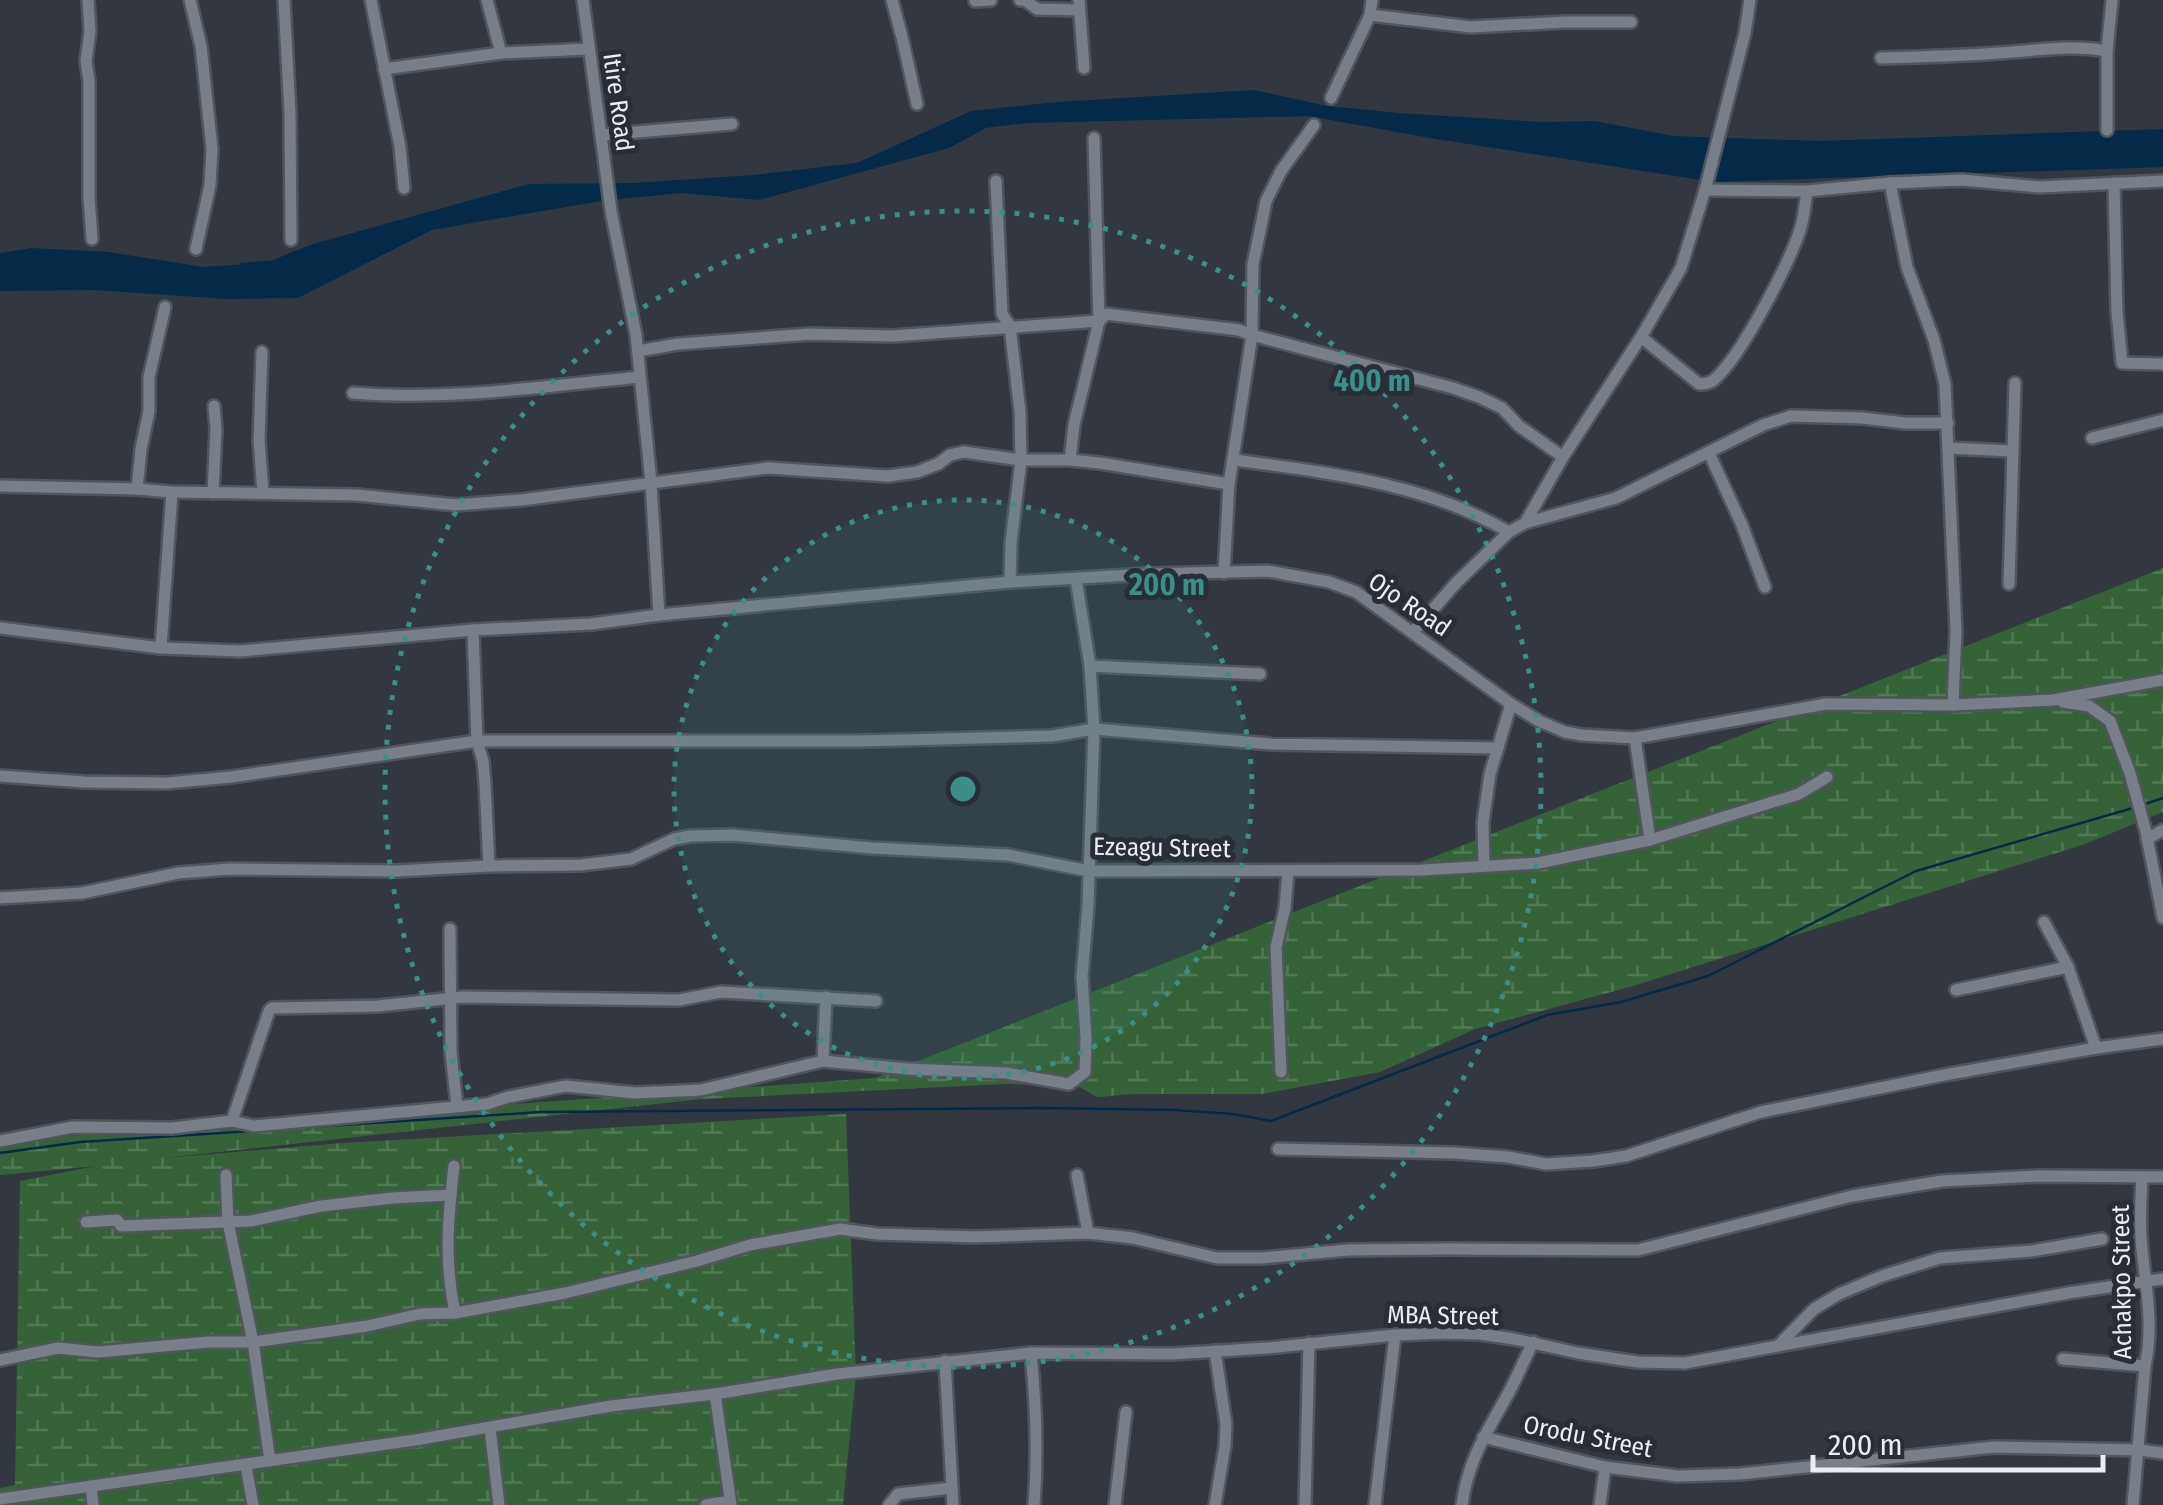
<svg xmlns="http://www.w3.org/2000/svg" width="2163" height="1505" font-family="'Fira Sans Condensed',sans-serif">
	<defs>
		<pattern id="wetland-marsh" width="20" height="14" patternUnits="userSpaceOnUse" patternTransform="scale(2.5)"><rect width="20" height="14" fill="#356238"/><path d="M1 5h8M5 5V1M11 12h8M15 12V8" fill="none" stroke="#527955"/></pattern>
	</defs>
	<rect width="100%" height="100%" fill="#333740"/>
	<!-- wetland -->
	<polygon fill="url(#wetland-marsh)" points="2163,568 2163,812 2085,844 1633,986 1475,1029 1380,1072 1262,1094 1133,1094 1097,1097 1076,1085 1005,1084 702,1099 164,1158 342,1143 846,1114 856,1375 843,1505 0,1505 0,1488 15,1485 20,1181 96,1166 0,1175 0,1141 875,1078"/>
	<!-- water -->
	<polygon fill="#052a47" points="1254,90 1327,106 1399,113 1540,122 1595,121 1673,136 1820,141 2163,129 2163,167 1714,182 1436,139 1308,116 1027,123 986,128 949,148 759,200 681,193 601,201 432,230 298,298 227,299 94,290 0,291 0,253 31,248 108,252 204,267 265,263 313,244 529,184 635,183 753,175 857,163 971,111 1057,102"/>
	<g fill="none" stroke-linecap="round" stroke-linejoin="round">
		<!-- stream -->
		<g stroke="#052a47" stroke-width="2.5">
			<polyline points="241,264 268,262"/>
			<polyline points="2145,804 2163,798"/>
			<polyline points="280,1129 541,1112 1043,1108 1175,1110 1233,1114 1271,1121 1547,1015 1621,1002 1708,976 1916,871 2133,808"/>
			<polyline points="0,1153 80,1142 252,1131"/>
		</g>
		<!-- minor casing -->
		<g stroke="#51555c" stroke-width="16">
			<g id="minor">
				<polyline points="88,0 90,31 86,61 89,81 89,198 92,239"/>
				<polyline points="190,0 201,46 212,149 210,185 196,249"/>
				<polyline points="284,0 290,113 291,240"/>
				<polyline points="371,0 400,147 404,188"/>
				<polyline points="487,0 501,53"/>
				<polyline points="583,0 611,211 636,335 651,482 659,615"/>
				<polyline points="892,0 902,37 917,104"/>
				<polyline points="1020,0 1025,0 1037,9 1079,10"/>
				<polyline points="1079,0 1084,68"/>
				<polyline points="975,1 991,0"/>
				<polyline points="1370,15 1471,27 1564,22 1631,22"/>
				<path d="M1881,58c39,-1 78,-2 117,-5 37,-2 72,-9 109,-2"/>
				<polyline points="384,69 501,53 589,49"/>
				<polyline points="1331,98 1370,15 1372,0"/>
				<polyline points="2107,130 2107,51 2112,0"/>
				<polyline points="601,135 732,124"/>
				<polyline points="996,181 1002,314 1010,326 1020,412 1021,460 1011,543 1010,582"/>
				<polyline points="1890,183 1907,267 1934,340 1945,384 1956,631 1953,705"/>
				<polyline points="2114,183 2117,312 2122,363 2163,364"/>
				<polyline points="1705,190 1807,191 1890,183 1962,180 2040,187 2163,181"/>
				<path d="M1641,337l58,47c9,0 14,-2 20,-9 26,-27 69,-109 81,-145 4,-12 5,-26 7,-39"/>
				<polyline points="638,351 678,344 810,334 892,336 1099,321 1106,314 1239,330 1252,335 1453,388 1479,397 1502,408 1519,426 1563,457"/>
				<polyline points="262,352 259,440 263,493"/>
				<path d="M353,393c96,8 192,-7 287,-16"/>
				<polyline points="2092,438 2163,420"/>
				<polyline points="1948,448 2012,451"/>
				<polyline points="1709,453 1742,525 1765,587"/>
				<polyline points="1070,460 1074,425 1099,321 1094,138"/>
				<path d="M1235,460c94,13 190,23 274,72"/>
				<polyline points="0,486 137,489 172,492 357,495 456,505 521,500 768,468 888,476 917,472 938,464 950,455 964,452 1021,460 1070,460 1100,463 1229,484"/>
				<polyline points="137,489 141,449 149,411 149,377 165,307"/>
				<polyline points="213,493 216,429 214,406"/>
				<polyline points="1525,523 1616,498 1763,425 1791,416 1862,418 1905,423 1948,423"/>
				<polyline points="1224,573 1229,484 1252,335 1253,264 1262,221 1266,201 1281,171 1314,125"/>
				<polyline points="2009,584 2015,383"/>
				<polyline points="0,628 161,648 240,651 473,630 591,624 659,615 1010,582 1147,574 1268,571 1329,582 1356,592 1511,704 1539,721 1565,732 1582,735 1635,738 1826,704 1953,705 2053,700 2163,680"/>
				<polyline points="473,630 477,741 483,761 485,783 489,866"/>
				<polyline points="1413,632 1456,583 1509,532 1525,523 1563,457 1641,337 1681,268 1705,190 1745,33 1750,0"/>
				<polyline points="161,648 172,492"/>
				<polyline points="1090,666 1260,674"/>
				<polyline points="2063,702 2089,706 2110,721 2130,773 2146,832 2163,918"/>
				<polyline points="1635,738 1650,840"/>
				<polyline points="0,776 84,782 167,783 231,777 477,741 861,741 1052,736 1094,729 1271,744 1498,748"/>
				<polyline points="2147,839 2163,830"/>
				<polyline points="1484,866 1483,822 1490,774 1511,704"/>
				<polyline points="0,898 82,893 178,873 229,869 396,871 489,866 581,865 631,859 674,839 691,836 733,835 872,848 1008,855 1089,871 1422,870 1507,865 1538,863 1650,840 1799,794 1827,777"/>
				<polyline points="2044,922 2068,967 2096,1048"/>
				<polyline points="450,929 451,1053 457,1106"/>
				<polyline points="1956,990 2068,967"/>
				<polyline points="823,1061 826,997"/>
				<polyline points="1281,1072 1276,947 1285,908 1288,871"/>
				<polyline points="232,1121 269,1011 272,1008 378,1006 463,997 679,1000 721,992 876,1001"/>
				<polyline points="0,1141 73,1127 172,1128 232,1121 254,1126 487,1104 508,1097 566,1086 635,1093 701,1090 823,1061 908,1069 1006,1073 1069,1084 1085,1072 1086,1038 1082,977 1088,906 1094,729 1090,666 1076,579"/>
				<polyline points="1278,1149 1454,1153 1508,1157 1546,1164 1593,1161 1626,1156 1761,1112 1944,1075 2096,1048 2163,1039"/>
				<path d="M454,1166c-6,52 -10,95 1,147"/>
				<polyline points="226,1175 228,1222 253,1342 270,1461"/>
				<polyline points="1077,1175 1088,1233"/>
				<polyline points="86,1222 117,1220 121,1226 251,1221 321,1206 392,1198 451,1195"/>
				<polyline points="1778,1346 1814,1309 1839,1294 1882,1276 1940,1258 2031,1251 2102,1239"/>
				<polyline points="1215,1351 1226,1424 1225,1446 1215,1505"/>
				<path d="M1031,1353c5,51 7,101 3,152"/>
				<polyline points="2063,1359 2145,1366"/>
				<polyline points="0,1360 58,1348 98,1352 208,1342 253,1342 367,1326 420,1314 455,1313 565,1293 697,1261 750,1245 840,1229 877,1234 976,1237 1088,1233 1133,1238 1217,1258 1262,1258 1348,1250 1448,1249 1638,1250 1852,1196 1942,1181 2038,1176 2163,1177"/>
				<polyline points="945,1361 953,1505"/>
				<polyline points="715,1394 731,1505"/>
				<polyline points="490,1428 499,1505"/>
				<polyline points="1483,1437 1605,1467 1678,1476 1740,1474 1994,1447 2139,1450 2163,1453"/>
				<polyline points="246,1466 253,1505"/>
				<polyline points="91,1486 93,1505"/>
				<polyline points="0,1499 415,1440 611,1406 715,1394 837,1374 1031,1353 1172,1354 1267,1348 1395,1335 1441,1333 1480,1334 1514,1339 1578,1353 1637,1362 1685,1363 2068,1293 2163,1279"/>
				<polyline points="706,1505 730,1501"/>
				<polyline points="889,1505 898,1494 952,1488"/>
				<polyline points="1115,1505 1126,1412"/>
				<polyline points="1305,1505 1309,1343"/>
				<polyline points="1375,1505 1395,1335"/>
				<path d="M1462,1505c5,-43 26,-75 46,-111 9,-17 17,-35 25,-52"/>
				<polyline points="1600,1505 1605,1467"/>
				<path d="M2133,1505l12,-139c9,-39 1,-78 -3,-117 -3,-24 -1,-48 0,-71"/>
			</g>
		</g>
		<!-- minor -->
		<use href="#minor" stroke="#797f89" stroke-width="11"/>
	</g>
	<!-- distance rings -->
	<circle cx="963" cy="789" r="289" fill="#3b8e89" fill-opacity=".12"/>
	<g fill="none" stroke="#3b8e89" stroke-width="5" stroke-dasharray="5 10">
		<circle cx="963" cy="789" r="289"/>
		<circle cx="963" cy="789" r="578"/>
	</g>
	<g text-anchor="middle" stroke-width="10" stroke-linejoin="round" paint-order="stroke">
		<!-- street labels -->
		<g font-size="25" fill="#eaedf3" stroke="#292d36">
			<text transform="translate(619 102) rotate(82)" y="9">Itire Road</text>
			<text transform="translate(1410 604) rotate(34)" y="9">Ojo Road</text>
			<text transform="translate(1162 847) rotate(1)" y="9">Ezeagu Street</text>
			<text transform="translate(2121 1282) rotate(-91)" y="9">Achakpo Street</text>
			<text transform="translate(1443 1315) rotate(1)" y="9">MBA Street</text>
			<text transform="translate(1588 1436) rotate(11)" y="9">Orodu Street</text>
		</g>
	</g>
	<circle cx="963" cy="789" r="15" fill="#3b8e89" stroke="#292d36" stroke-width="5"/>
	<g font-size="30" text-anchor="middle" font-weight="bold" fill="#3b8e89" stroke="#292d36" stroke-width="10" stroke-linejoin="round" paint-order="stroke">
		<text x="1372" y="391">400 m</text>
		<text x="1167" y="595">200 m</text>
	</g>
	<!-- scale -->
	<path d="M1813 1455v15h290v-15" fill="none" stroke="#eaedf3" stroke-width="5"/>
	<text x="1828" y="1455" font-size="30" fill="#eaedf3" stroke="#292d36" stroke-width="8" paint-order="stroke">200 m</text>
</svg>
